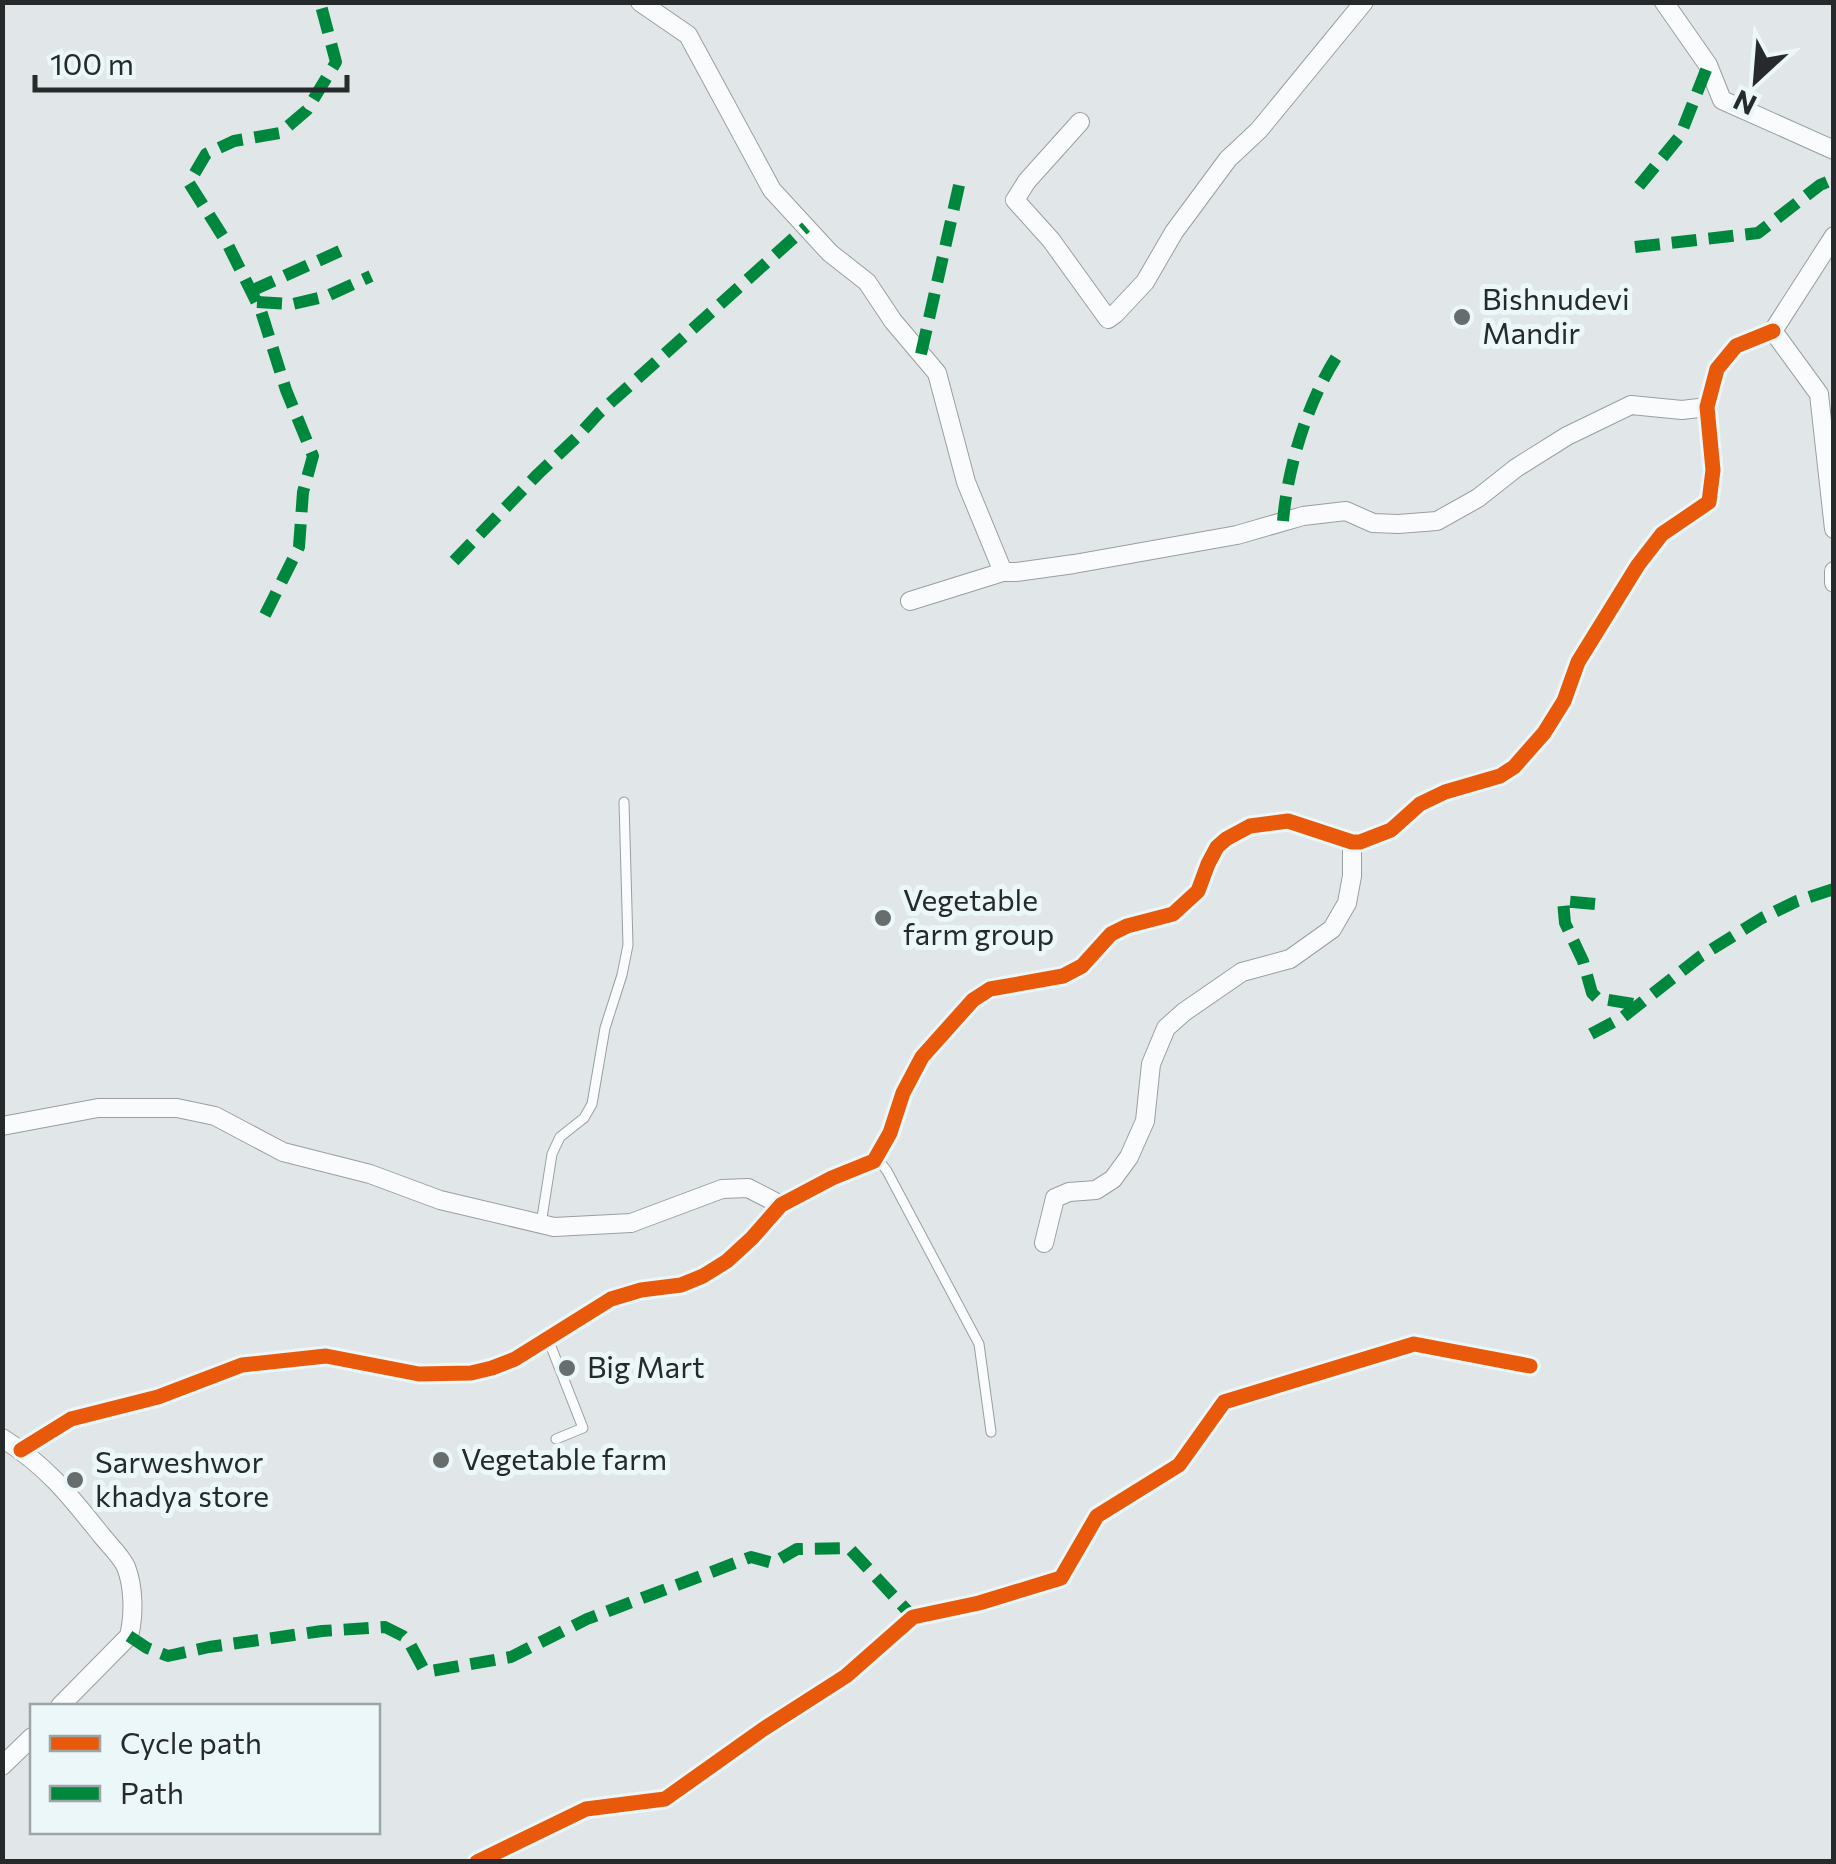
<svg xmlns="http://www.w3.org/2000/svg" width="1836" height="1864" font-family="Commissioner,sans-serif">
	<rect width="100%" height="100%" fill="#e1e7e8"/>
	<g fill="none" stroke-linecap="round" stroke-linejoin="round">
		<!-- service casing -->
		<g stroke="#9a9e9f" stroke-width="11">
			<g id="service">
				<polyline points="877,1158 887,1171 979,1344 991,1432"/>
				<polyline points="541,1224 552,1154 560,1137 584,1118 592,1104 605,1028 622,975 628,945 624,802"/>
				<polyline points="548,1339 583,1428 556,1439"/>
			</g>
		</g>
		<!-- minor casing -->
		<g stroke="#9a9e9f" stroke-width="20">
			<g id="minor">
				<polyline points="640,2 688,35 772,190 830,253 867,282 893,321 937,373 966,482 1003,572"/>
				<polyline points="1664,2 1708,65 1722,100 1834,150"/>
				<polyline points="1080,122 1027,181 1015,200 1051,240 1108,319 1115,314 1145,282 1174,232 1228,159 1259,130 1364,2"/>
				<polyline points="1834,236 1773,331 1819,394 1834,529"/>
				<polyline points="1834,571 1834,583"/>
				<polyline points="910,601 1003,572 1016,572 1074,564 1237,535 1303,516 1346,511 1373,523 1398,524 1437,521 1478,498 1516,468 1567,436 1631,405 1682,410 1707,407"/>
				<polyline points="2,1126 98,1108 177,1108 215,1116 283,1152 370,1174 440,1200 554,1227 631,1223 722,1189 748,1188 781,1205"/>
				<polyline points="1044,1243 1055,1198 1069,1192 1096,1190 1113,1179 1129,1157 1145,1121 1151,1064 1166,1028 1184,1012 1242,972 1290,959 1332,929 1347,903 1352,876 1352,842"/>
				<path d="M2,1438c45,28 68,58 100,98 8,10 19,20 24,31 8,20 8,49 3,69l-69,70"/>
				<polyline points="21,1450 71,1419 158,1397 242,1365 326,1356 419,1374 471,1373 492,1368 515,1359 611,1299 641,1290 681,1285 703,1276 727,1261 752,1238 781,1205 832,1178 874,1161 890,1133 903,1093 922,1057 973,1000 990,989 1063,976 1082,966 1111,934 1127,926 1173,914 1198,891 1208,864 1217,847 1226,839 1250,826 1288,821 1352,842 1360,842 1391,830 1420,804 1445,792 1500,776 1514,767 1544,733 1564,701 1578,662 1638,565 1662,534 1709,502 1713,470 1707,407 1717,369 1736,346 1773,331"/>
				<polyline points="2,1766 32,1737"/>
				<polyline points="477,1862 586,1809 665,1799 762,1730 846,1676 913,1617 979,1603 1061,1578 1097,1516 1179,1465 1224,1402 1414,1344 1530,1366"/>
			</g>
		</g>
		<!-- service -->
		<use href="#service" stroke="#fafbfc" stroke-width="9"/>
		<!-- minor -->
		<use href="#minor" stroke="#fafbfc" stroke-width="18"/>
		<!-- quiet -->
		<g stroke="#00873e" stroke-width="12" stroke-dasharray="25 12" stroke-linecap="butt">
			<polyline points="1639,186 1680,136 1708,65"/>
			<polyline points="1635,247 1758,233 1820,185 1834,179"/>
			<polyline points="251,291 340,251"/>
			<polyline points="257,302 293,304 327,296 371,276"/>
			<polyline points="921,354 960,181"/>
			<path d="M1283,521c5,-56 25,-121 56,-168"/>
			<polyline points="454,561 538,474 577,437 599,413 806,227"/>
			<polyline points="265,615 299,547 303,492 313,456 286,390 261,311 227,243 189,183 206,154 234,141 280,133 307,110 336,62 320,2"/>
			<polyline points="1595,904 1563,901 1565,923 1583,961 1592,993 1597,998 1639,1005"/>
			<polyline points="1591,1034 1623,1017 1701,956 1762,918 1797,901 1834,889"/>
			<polyline points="129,1636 147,1648 168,1656 209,1647 322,1631 385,1627 403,1636 409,1642 423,1668 431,1671 511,1657 587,1619 751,1557 773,1563 797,1549 849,1548 913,1617"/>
		</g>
		<!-- cycleway casing -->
		<g stroke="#ecf7f9" stroke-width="21">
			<g id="cycleway">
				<polyline points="21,1450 71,1419 158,1397 242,1365 326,1356 419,1374 471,1373 492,1368 515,1359 611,1299 641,1290 681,1285 703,1276 727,1261 752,1238 781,1205 832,1178 874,1161 890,1133 903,1093 922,1057 973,1000 990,989 1063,976 1082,966 1111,934 1127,926 1173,914 1198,891 1208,864 1217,847 1226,839 1250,826 1288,821 1352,842 1360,842 1391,830 1420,804 1445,792 1500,776 1514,767 1544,733 1564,701 1578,662 1638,565 1662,534 1709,502 1713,470 1707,407 1717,369 1736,346 1773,331"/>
				<polyline points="477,1862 586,1809 665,1799 762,1730 846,1676 913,1617 979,1603 1061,1578 1097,1516 1179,1465 1224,1402 1414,1344 1530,1366"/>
			</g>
		</g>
		<!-- cycleway -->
		<use href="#cycleway" stroke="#e8590c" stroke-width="15"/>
	</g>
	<!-- markers -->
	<g fill="#676c6d" stroke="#ecf7f9" stroke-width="4">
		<circle cx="1462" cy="317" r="10"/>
		<circle cx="883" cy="918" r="10"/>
		<circle cx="567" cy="1368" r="10"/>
		<circle cx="441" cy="1460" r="10"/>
		<circle cx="75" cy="1480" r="10"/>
	</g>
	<g text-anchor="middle" stroke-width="10" stroke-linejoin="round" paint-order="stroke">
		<!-- poi labels -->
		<g font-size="30" fill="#262a2b" stroke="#ecf7f9" text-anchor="start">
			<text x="1482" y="310">Bishnudevi<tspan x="1482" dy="34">Mandir</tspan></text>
			<text x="903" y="911">Vegetable<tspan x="903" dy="34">farm group</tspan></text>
			<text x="587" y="1378">Big Mart</text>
			<text x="461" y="1470">Vegetable farm</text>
			<text x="95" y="1473">Sarweshwor<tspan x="95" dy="34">khadya store</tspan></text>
		</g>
	</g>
	<!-- border -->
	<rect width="1836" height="1864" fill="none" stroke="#262a2b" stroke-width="10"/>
	<!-- legend -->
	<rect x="30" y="1704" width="350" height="130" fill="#ecf7f9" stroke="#9da5a7" stroke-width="2.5"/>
	<rect x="50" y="1736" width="50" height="15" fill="#e8590c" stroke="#9da5a7" stroke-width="2.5"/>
	<text x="120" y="1754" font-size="30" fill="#262a2b">Cycle path</text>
	<rect x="50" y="1786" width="50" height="15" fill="#00873e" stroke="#9da5a7" stroke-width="2.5"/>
	<text x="120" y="1804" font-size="30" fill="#262a2b">Path</text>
	<!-- north arrow -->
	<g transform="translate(1756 80) rotate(206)" stroke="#ecf7f9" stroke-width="8" paint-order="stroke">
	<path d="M0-8L18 38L0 25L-18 38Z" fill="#262a2b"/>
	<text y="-15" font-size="28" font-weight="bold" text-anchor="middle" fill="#262a2b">N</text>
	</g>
	<!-- scale -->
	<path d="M35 75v15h312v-15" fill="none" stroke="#262a2b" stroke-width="5"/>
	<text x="50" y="75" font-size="30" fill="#262a2b" stroke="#ecf7f9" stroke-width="8" paint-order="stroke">100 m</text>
</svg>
